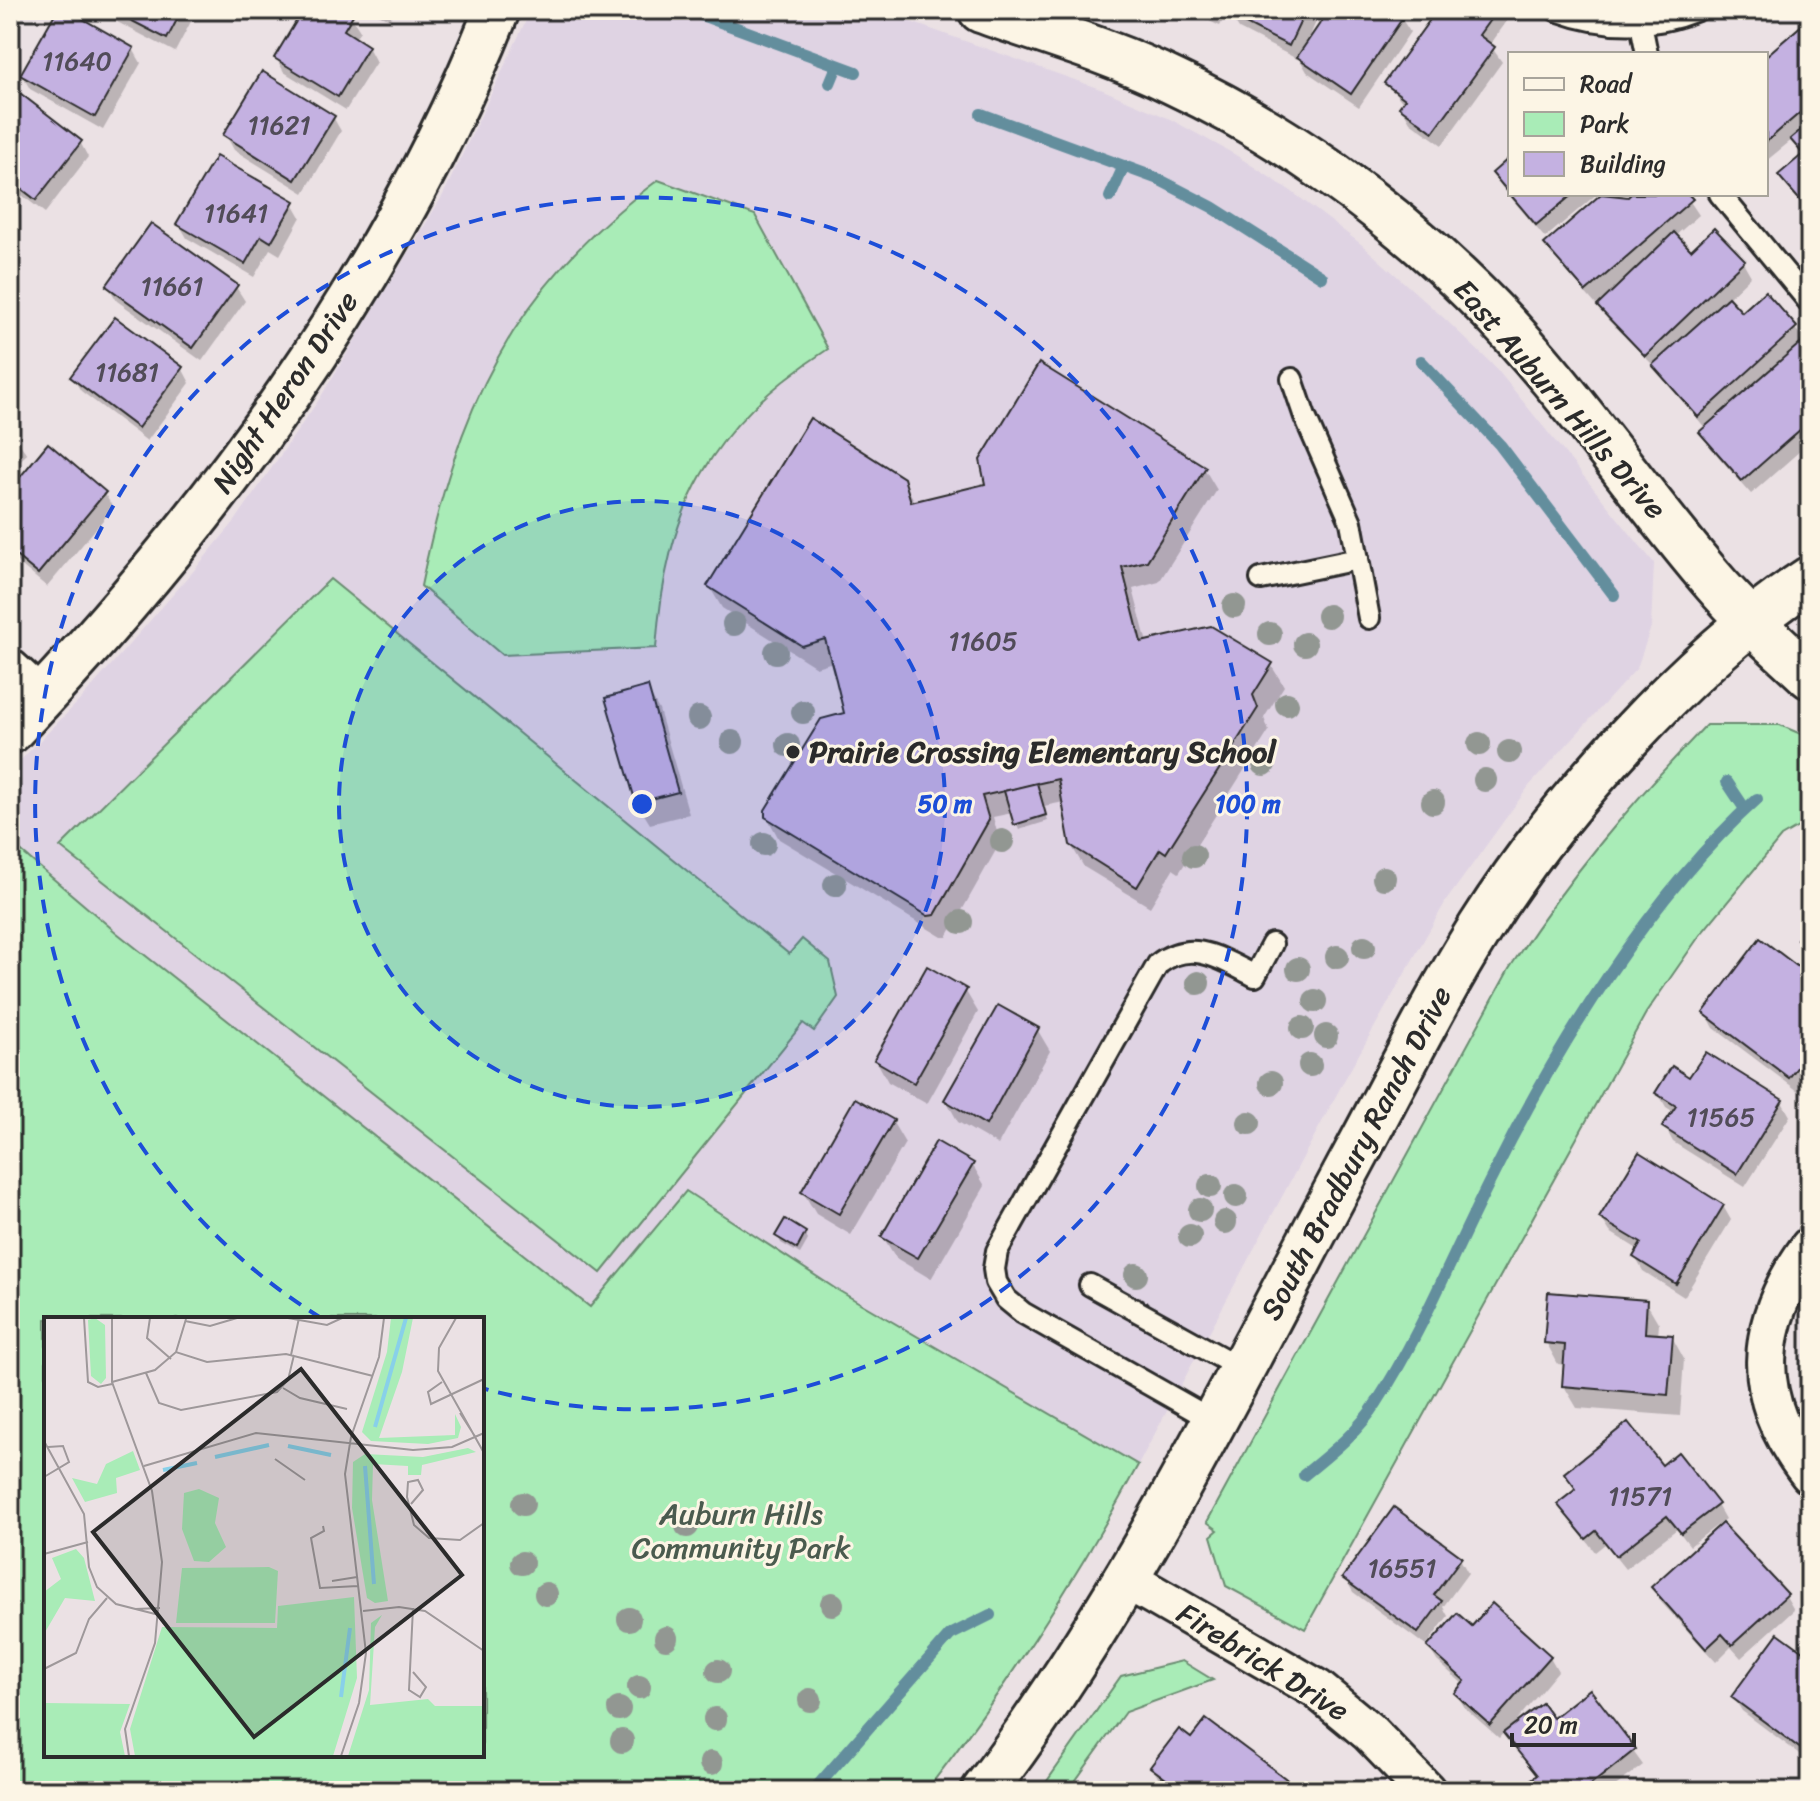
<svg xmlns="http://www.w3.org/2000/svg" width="1820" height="1801" font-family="Sriracha,sans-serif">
	<rect width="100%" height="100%" fill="#ebe1e4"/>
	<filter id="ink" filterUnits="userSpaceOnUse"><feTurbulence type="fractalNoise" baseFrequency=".0125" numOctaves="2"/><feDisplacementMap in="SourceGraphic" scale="16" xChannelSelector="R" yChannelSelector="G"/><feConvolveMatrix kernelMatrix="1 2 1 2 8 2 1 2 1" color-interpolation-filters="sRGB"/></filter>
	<g filter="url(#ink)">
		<!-- built -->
		<polygon fill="#dfd3e3" points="531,10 877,10 1103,90 1170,119 1234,154 1291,191 1361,244 1446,320 1495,367 1654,563 1651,627 1637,668 1529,786 1446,901 1345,1079 1138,1465 836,1289 687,1191 590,1307 117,933 10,841 10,771 83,697 191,574 235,521 320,398 443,195"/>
		<!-- green -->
		<g fill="#a9ecb7" stroke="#6a8c71" stroke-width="2" fill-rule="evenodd">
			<path d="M658,180l97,35 73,134c-119,77 -162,160 -172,299l-154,7 -81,-69c36,-176 89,-296 237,-406z"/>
			<polygon points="330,579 789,954 802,939 830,962 838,997 814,1031 803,1023 601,1273 60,847"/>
			<path d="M1706,725h74l30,13v82l-29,17 -81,98 -54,78 -341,616 -79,-43 -15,-50 7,-6 -11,-8 302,-553c59,-91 121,-165 197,-244z"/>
			<path d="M10,842l107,91 473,374 96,-116 150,98 302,176c-62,115 -132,223 -212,326h-916zM46,1319h436v436h-436z"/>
			<polygon points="1182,1661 1213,1680 1125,1712 1068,1791 1040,1791 1121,1676"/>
		</g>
		<!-- shadow -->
		<g fill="#0003">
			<polygon points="59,10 133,49 141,63 103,130 30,89 22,75"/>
			<polygon points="94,10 197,10 175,52"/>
			<polygon points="305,10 341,10 351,17 360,31 354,39 368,47 376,62 346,110 284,72 276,58"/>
			<polygon points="368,10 394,10 390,19"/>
			<polygon points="1185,10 1228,10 1220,26"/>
			<polygon points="1233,10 1321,10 1304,50 1331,10 1396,10 1410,32 1359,107 1307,72 1298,56 1297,59 1239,29 1230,15"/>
			<polygon points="1440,10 1501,10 1507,21 1490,45 1502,62 1442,145 1410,122 1402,108 1404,104 1387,83"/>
			<polygon points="1810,21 1810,214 1781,175 1803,156 1793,139 1766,161 1766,59"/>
			<polygon points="10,101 80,142 88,157 45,213 10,186"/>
			<polygon points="333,117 341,131 304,193 234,150 226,135"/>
			<polygon points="1510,160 1510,194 1597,194 1545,238 1502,187 1494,173"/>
			<polygon points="1604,194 1622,194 1627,200 1634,194 1685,194 1699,215 1675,236 1691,253 1743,262 1751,276 1727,299 1742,315 1765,294 1810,346 1810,442 1751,494 1710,447 1702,433 1706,429 1656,368 1608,320 1598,303 1596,305 1555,258 1547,244"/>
			<polygon points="293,203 301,217 280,255 270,249 254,277 187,238 179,224"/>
			<polygon points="10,207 16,217 10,228"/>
			<polygon points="108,286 236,287 245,301 202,361 117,301"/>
			<polygon points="182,368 190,383 147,441 81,391 72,377"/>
			<polygon points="10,430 27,454 10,470"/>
			<polygon points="48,446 105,494 113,508 47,587 10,556 10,492"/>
			<polygon points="1204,468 1217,490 1159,582 1133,589 1147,643 1271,665 1284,686 1264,718 1269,731 1179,873 1173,869 1150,907 1084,867 1071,845 1064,802 1044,806 1048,821 1019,830 1012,813 993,817 1000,843 947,937 942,937 779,839 767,817 846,715 833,662 816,667 722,608 709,586 902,480 916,503"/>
			<polygon points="647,688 659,710 689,814 650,824 637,803 608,699"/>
			<polygon points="1810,978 1810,1075 1798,1091 1714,1028 1706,1013"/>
			<polygon points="965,990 978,1012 927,1104 888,1082 876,1060"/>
			<polygon points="1037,1029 1050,1051 998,1145 958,1122 946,1100"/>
			<polygon points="1706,1054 1782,1102 1790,1116 1745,1187 1673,1142 1665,1127 1674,1112 1666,1107 1658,1093 1690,1080"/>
			<polygon points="892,1121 905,1143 851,1235 816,1214 803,1192"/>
			<polygon points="972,1164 985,1186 931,1279 896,1258 883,1237"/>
			<polygon points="1723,1206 1731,1220 1684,1297 1643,1271 1635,1257 1639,1250 1610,1232 1601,1218"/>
			<polygon points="805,1234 808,1240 800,1254 781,1243 778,1236"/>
			<polygon points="1646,1302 1659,1324 1658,1336 1672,1337 1684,1359 1680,1416 1577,1408 1564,1386 1565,1365 1558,1364 1546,1342"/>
			<polygon points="1662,1467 1717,1505 1725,1519 1690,1546 1677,1529 1625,1569 1605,1544 1595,1552 1560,1505 1577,1491 1566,1474"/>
			<polygon points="1722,1525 1786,1596 1794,1610 1741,1658 1731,1647 1716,1662 1661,1602 1653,1588"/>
			<polygon points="1460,1559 1468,1573 1443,1607 1448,1616 1426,1646 1353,1592 1345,1578"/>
			<polygon points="1472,1629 1550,1657 1558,1671 1506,1733 1553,1721 1590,1692 1643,1765 1609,1791 1532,1791 1537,1777 1505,1731 1499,1738 1465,1708 1456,1693 1464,1685 1437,1661 1428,1646"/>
			<polygon points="1810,1654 1810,1762 1742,1711 1733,1697"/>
			<polygon points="1192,1741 1291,1786 1294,1791 1174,1791 1160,1781 1152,1767"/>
		</g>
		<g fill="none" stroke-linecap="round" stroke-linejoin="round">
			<!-- stream -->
			<g stroke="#638e9d" stroke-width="12">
				<polyline points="688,10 856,72"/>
				<polyline points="830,83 837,66"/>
				<polyline points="981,114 1156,178 1212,207 1322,277"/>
				<polyline points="1110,197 1124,166"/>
				<polyline points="1421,361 1500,445 1614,595"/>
				<polyline points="1727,782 1745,809"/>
				<path d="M1304,1475c27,-22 55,-44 73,-73 44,-67 79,-155 116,-227 62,-126 159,-282 264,-376"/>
				<polyline points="813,1791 950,1635 990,1615"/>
			</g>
		</g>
		<!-- building -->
		<g fill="#c4b1e1" stroke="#2b2b2b" stroke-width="2">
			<polygon points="57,10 67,10 134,48 95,117 20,75"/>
			<polygon points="111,10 182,10 167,39"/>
			<polygon points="303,10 344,10 353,15 344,30 369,46 338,97 274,58"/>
			<polygon points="1230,10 1306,10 1289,46 1228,15"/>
			<polygon points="1329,10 1394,10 1404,16 1351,94 1297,57"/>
			<polygon points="1437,10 1497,10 1479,35 1495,47 1433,132 1399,107 1405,99 1384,83"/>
			<polygon points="1810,18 1810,104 1766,142 1766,56"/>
			<polygon points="262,71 335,116 295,180 223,135"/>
			<polygon points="16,90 82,141 36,200 10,180 10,98"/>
			<polygon points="1810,122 1810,212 1778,175 1803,154 1790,139"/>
			<polygon points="216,156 295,201 271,242 261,236 245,264 176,224"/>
			<polygon points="1510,157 1510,194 1573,194 1536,225 1492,173"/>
			<polygon points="1601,194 1628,197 1631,194 1688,194 1693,199 1586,292 1544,244"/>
			<polygon points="151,223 238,285 193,348 106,286"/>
			<polygon points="1714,228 1745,260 1645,356 1597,306 1674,232 1691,250"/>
			<polygon points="1765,291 1797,327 1698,417 1652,365 1728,297 1742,312"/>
			<polygon points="115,317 183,367 138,428 70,377"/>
			<polygon points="1806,338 1810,343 1810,397 1800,405 1810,421 1742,481 1699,432"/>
			<polygon points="1039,363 1206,467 1147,561 1122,567 1141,642 1211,626 1273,663 1253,695 1258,708 1166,853 1160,849 1137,887 1070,845 1058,779 982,796 989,820 935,915 928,916 765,817 765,810 821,719 844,713 836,680 825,639 802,646 707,586 810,418 904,478 911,502 985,484 980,460"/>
			<polygon points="48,443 106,492 38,574 10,551 10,489"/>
			<polygon points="648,686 678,792 636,803 605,698"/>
			<polygon points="1037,783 1046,815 1014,825 1004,791"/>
			<polygon points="1810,923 1810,949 1797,939"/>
			<polygon points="1760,938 1810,976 1810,1050 1789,1078 1703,1013"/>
			<polygon points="927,966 967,989 914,1083 874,1060"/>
			<polygon points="998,1005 1039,1028 986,1125 944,1100"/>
			<polygon points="1706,1052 1783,1100 1737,1174 1662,1127 1676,1106 1655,1093 1672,1066 1689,1077"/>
			<polygon points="855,1098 894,1120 839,1214 801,1192"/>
			<polygon points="936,1141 974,1163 918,1258 881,1237"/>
			<polygon points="1639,1152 1724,1205 1676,1284 1633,1257 1641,1243 1599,1218"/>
			<polygon points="785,1219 806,1232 797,1249 775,1236"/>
			<polygon points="1548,1292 1647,1300 1645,1333 1673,1335 1668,1395 1562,1386 1565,1345 1544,1343"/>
			<polygon points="1628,1422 1662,1465 1678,1452 1719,1504 1681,1533 1667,1516 1616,1556 1596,1531 1586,1539 1557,1504 1576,1489 1564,1473"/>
			<polygon points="1394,1507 1462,1557 1434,1595 1442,1601 1418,1633 1342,1578"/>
			<polygon points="1722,1523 1788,1594 1732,1645 1722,1634 1706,1649 1651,1587"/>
			<polygon points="1492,1603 1551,1656 1490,1725 1454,1693 1465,1681 1427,1647 1457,1613 1472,1626"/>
			<polygon points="1778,1633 1807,1654 1810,1651 1810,1745 1805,1752 1731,1697"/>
			<polygon points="1590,1689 1636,1749 1583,1791 1532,1791 1526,1783 1537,1775 1503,1733 1542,1703 1553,1718"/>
			<polygon points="1206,1719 1293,1784 1288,1791 1182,1791 1150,1767 1179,1729 1191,1738"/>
		</g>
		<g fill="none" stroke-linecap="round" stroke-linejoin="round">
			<!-- lane casing -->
			<g stroke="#2b2b2b" stroke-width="26">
				<g id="lane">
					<path d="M1556,10c47,17 95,19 141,0"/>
					<polyline points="1641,24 1647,54"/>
					<polyline points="1720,194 1810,303"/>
					<polyline points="1292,379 1305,417 1351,522 1369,618"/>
					<polyline points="1261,579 1358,559"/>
					<polyline points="1090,1285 1240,1368"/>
					<path d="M1212,1420l-189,-107 -17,-14 -10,-17 -2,-13 3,-18 161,-287c34,-26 63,-5 97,12l17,-32"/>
				</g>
			</g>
			<!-- street casing -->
			<g stroke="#2b2b2b" stroke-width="44">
				<g id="street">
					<polyline points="10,669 42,698"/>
					<path d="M1810,1247c-56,77 -61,150 0,227"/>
					<polyline points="1126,1579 1317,1689 1369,1732 1426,1791"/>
				</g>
			</g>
			<!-- secondary casing -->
			<g stroke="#2b2b2b" stroke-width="50">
				<g id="secondary">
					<path d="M981,10c65,23 132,42 193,72 111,52 214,126 301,212 89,87 158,194 240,289 29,34 62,62 95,93"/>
					<path d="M10,731c201,-210 379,-449 487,-721"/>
					<path d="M984,1791c150,-197 257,-424 374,-641 40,-74 77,-150 122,-222 76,-121 210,-271 330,-349"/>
				</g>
			</g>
			<!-- lane -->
			<use href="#lane" stroke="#fcf5e5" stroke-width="20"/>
			<!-- street -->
			<use href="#street" stroke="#fcf5e5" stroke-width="38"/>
			<!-- secondary -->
			<use href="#secondary" stroke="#fcf5e5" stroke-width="44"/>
		</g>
		<!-- trees -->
		<g fill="#929792">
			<circle cx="1234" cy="606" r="12"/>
			<circle cx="1328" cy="616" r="12"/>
			<circle cx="734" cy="624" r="12"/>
			<circle cx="1270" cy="634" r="12"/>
			<circle cx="1305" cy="644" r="12"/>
			<circle cx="776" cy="652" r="12"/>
			<circle cx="1287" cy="704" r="12"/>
			<circle cx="803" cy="712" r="12"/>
			<circle cx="699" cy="718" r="12"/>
			<circle cx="732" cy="742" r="12"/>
			<circle cx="1479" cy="744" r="12"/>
			<circle cx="788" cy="745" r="12"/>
			<circle cx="1509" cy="752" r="12"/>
			<circle cx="1264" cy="764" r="12"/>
			<circle cx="1485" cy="780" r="12"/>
			<circle cx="1433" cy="802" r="12"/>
			<circle cx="1002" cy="841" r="12"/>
			<circle cx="764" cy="844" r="12"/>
			<circle cx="1194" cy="856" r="12"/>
			<circle cx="1384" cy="878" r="12"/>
			<circle cx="835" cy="885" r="12"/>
			<circle cx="961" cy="922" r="12"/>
			<circle cx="1364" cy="947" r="12"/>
			<circle cx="1337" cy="957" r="12"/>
			<circle cx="1298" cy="969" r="12"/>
			<circle cx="1198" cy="983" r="12"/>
			<circle cx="1315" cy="1001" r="12"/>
			<circle cx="1302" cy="1028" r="12"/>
			<circle cx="1326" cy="1036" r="12"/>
			<circle cx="1310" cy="1065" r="12"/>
			<circle cx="1271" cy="1083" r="12"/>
			<circle cx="1249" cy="1123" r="12"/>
			<circle cx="1210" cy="1186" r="12"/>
			<circle cx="1236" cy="1196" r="12"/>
			<circle cx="1200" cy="1210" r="12"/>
			<circle cx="1225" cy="1222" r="12"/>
			<circle cx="1190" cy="1236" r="12"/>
			<circle cx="1136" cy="1275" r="12"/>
			<circle cx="523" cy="1504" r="12"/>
			<circle cx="687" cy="1526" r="12"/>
			<circle cx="522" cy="1563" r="12"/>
			<circle cx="546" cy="1594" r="12"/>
			<circle cx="832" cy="1604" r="12"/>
			<circle cx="629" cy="1619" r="12"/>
			<circle cx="666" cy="1638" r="12"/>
			<circle cx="718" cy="1671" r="12"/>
			<circle cx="639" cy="1687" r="12"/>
			<circle cx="810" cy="1700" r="12"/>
			<circle cx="619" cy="1709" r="12"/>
			<circle cx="715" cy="1719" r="12"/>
			<circle cx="622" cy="1741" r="12"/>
			<circle cx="711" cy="1763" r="12"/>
		</g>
	</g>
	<!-- distance rings -->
	<circle cx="642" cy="804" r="303" fill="#1d4ed8" fill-opacity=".12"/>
	<g fill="none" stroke="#1d4ed8" stroke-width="4" stroke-dasharray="14 10">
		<circle cx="642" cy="804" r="303"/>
		<path d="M321 1318A606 606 0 1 1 485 1389"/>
	</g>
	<!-- markers -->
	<circle fill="#2b2b2b" stroke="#fcf5e5" stroke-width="3" cx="793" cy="752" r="8"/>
	<g text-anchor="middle" stroke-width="6" stroke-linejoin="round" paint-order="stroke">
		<!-- number labels -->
		<g font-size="26" fill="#514c58">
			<text x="77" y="70">11640</text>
			<text x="279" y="134">11621</text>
			<text x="236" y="222">11641</text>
			<text x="172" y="295">11661</text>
			<text x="127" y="381">11681</text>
			<text x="983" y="650">11605</text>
			<text x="1721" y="1126">11565</text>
			<text x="1640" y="1505">11571</text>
			<text x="1402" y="1577">16551</text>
		</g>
		<!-- street labels -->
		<g font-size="30" fill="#2b2b2b" stroke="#fcf5e5">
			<text transform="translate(285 392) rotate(-56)" y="10">Night Heron Drive</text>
			<text transform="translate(1560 399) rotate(49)" y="10">East Auburn Hills Drive</text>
			<text transform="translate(1356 1153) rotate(-62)" y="10">South Bradbury Ranch Drive</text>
			<text transform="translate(1263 1662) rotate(32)" y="10">Firebrick Drive</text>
		</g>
		<!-- poi labels -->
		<g font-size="30" font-weight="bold" fill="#2b2b2b" stroke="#fcf5e5" text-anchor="start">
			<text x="809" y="762">Prairie Crossing Elementary School</text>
		</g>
		<!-- park labels -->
		<g font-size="30" fill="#4a5b4e" stroke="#fcf5e5">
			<text x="741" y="1524">Auburn Hills<tspan x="741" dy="34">Community Park</tspan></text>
		</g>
	</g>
	<!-- overview -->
	<g transform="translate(44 1317)">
		<rect width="440" height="440" fill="#ebe1e4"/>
		<path d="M51,1l10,7 1,53 -5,6 -10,-8 -3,-56zM347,1h22l-11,54 -23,66 76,-3v-21l6,13 -3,11 -30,6 -57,-3 -9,-9 25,-80zM424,131l8,4 -54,13 -1,10h-13v-9l-35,-2 -1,36 16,101 -13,2 -8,-5 -15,-90 1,-46 12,-8 58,3zM89,134l7,19 -24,8 1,15 -32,9 -13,-24 25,6 9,-20zM155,172l20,9 -4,25 11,24 -17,15 -15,-1 -12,-32 2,-36zM32,232l8,9 11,43 -30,-3 -21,36v-42l17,-13 -9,-21zM225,250l9,4 -3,52h-99l6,-55zM310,280l3,81 -24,78h-198l-5,-27 32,-102 115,1 1,-22zM338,298l-7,12 -5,78 58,-6 7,7h49v50h-136l21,-66 2,-67zM0,386l86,1 -10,28 5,24h-81z" fill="#a9ecb7"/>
		<path fill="none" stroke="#88d0e9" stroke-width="4" d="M331,110l31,-109M244,129l43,9M171,140l54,-12M321,149l9,118M119,153l34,-7M297,380l9,-69"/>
		<path fill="none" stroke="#9e989a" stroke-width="2" d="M40,1l4,64 10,5 14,-3M68,1v64l40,109 10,71 -7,81 -30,86 4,27M106,1l-3,20 24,21M244,1l39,7 15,-7M412,1l-17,30 -1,23 46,82M141,4l25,5 27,-8M132,35l10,-33M247,38l8,-37M102,56l13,30 22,7 96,-18 11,-12 6,-25M68,65l43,-12 21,-18 31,10 79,-8 87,22M398,65l-14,10 3,12 53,-25M239,71l17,10 47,11M416,96l16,25M0,124l40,73 5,53 8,20 19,17 43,11M231,142l30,21M100,149l112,-33 157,17 39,-3 32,-14M0,160l25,-15 -6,-16 -15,1M367,187l12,-14 -5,-10 -10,2 -1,15 7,28 15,13 31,2 24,-17M279,209l1,5 -13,7 9,50 38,-2M0,237l44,-12M288,264l25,-4M369,291l-4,82 11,7 6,-10 -13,-15M91,292l25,-1M319,294l36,-4 26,4 59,40M0,352l32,-16 13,-34 18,-21M297,439l18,-53 7,-50 -21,-179 6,-37 28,-80 5,-39"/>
		<path fill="#2b2b2b" fill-opacity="0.15" stroke="#2b2b2b" stroke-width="4" d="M257,52l161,206 -208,162 -161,-205z"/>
		<rect width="440" height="440" fill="none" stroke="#2b2b2b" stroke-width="4"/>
	</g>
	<circle cx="642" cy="804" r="12" fill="#1d4ed8" stroke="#fcf5e5" stroke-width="4"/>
	<g font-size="24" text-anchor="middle" font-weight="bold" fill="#1d4ed8" stroke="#fcf5e5" stroke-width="6" stroke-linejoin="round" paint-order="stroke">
		<text x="945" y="812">50 m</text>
		<text x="1248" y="812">100 m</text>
	</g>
	<!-- margin -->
	<rect width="1820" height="1801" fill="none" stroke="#fcf5e5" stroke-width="40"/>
	<rect x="20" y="20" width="1780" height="1761" fill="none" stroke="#2b2b2b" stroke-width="3" filter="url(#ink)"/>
	<!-- legend -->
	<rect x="1508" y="52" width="260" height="144" fill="#fcf5e5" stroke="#a8a49b" stroke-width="2"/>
	<rect x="1524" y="78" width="40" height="12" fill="#fcf5e5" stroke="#a8a49b" stroke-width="2"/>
	<text x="1580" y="92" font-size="24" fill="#2b2b2b">Road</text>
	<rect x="1524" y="112" width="40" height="24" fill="#a9ecb7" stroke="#a8a49b" stroke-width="2"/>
	<text x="1580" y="132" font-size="24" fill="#2b2b2b">Park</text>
	<rect x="1524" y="152" width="40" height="24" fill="#c4b1e1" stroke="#a8a49b" stroke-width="2"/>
	<text x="1580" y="172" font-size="24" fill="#2b2b2b">Building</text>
	<!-- scale -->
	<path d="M1512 1733v12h122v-12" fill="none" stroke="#2b2b2b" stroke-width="4"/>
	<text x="1524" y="1733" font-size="24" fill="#2b2b2b" stroke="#fcf5e5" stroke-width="6" paint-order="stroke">20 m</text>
</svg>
